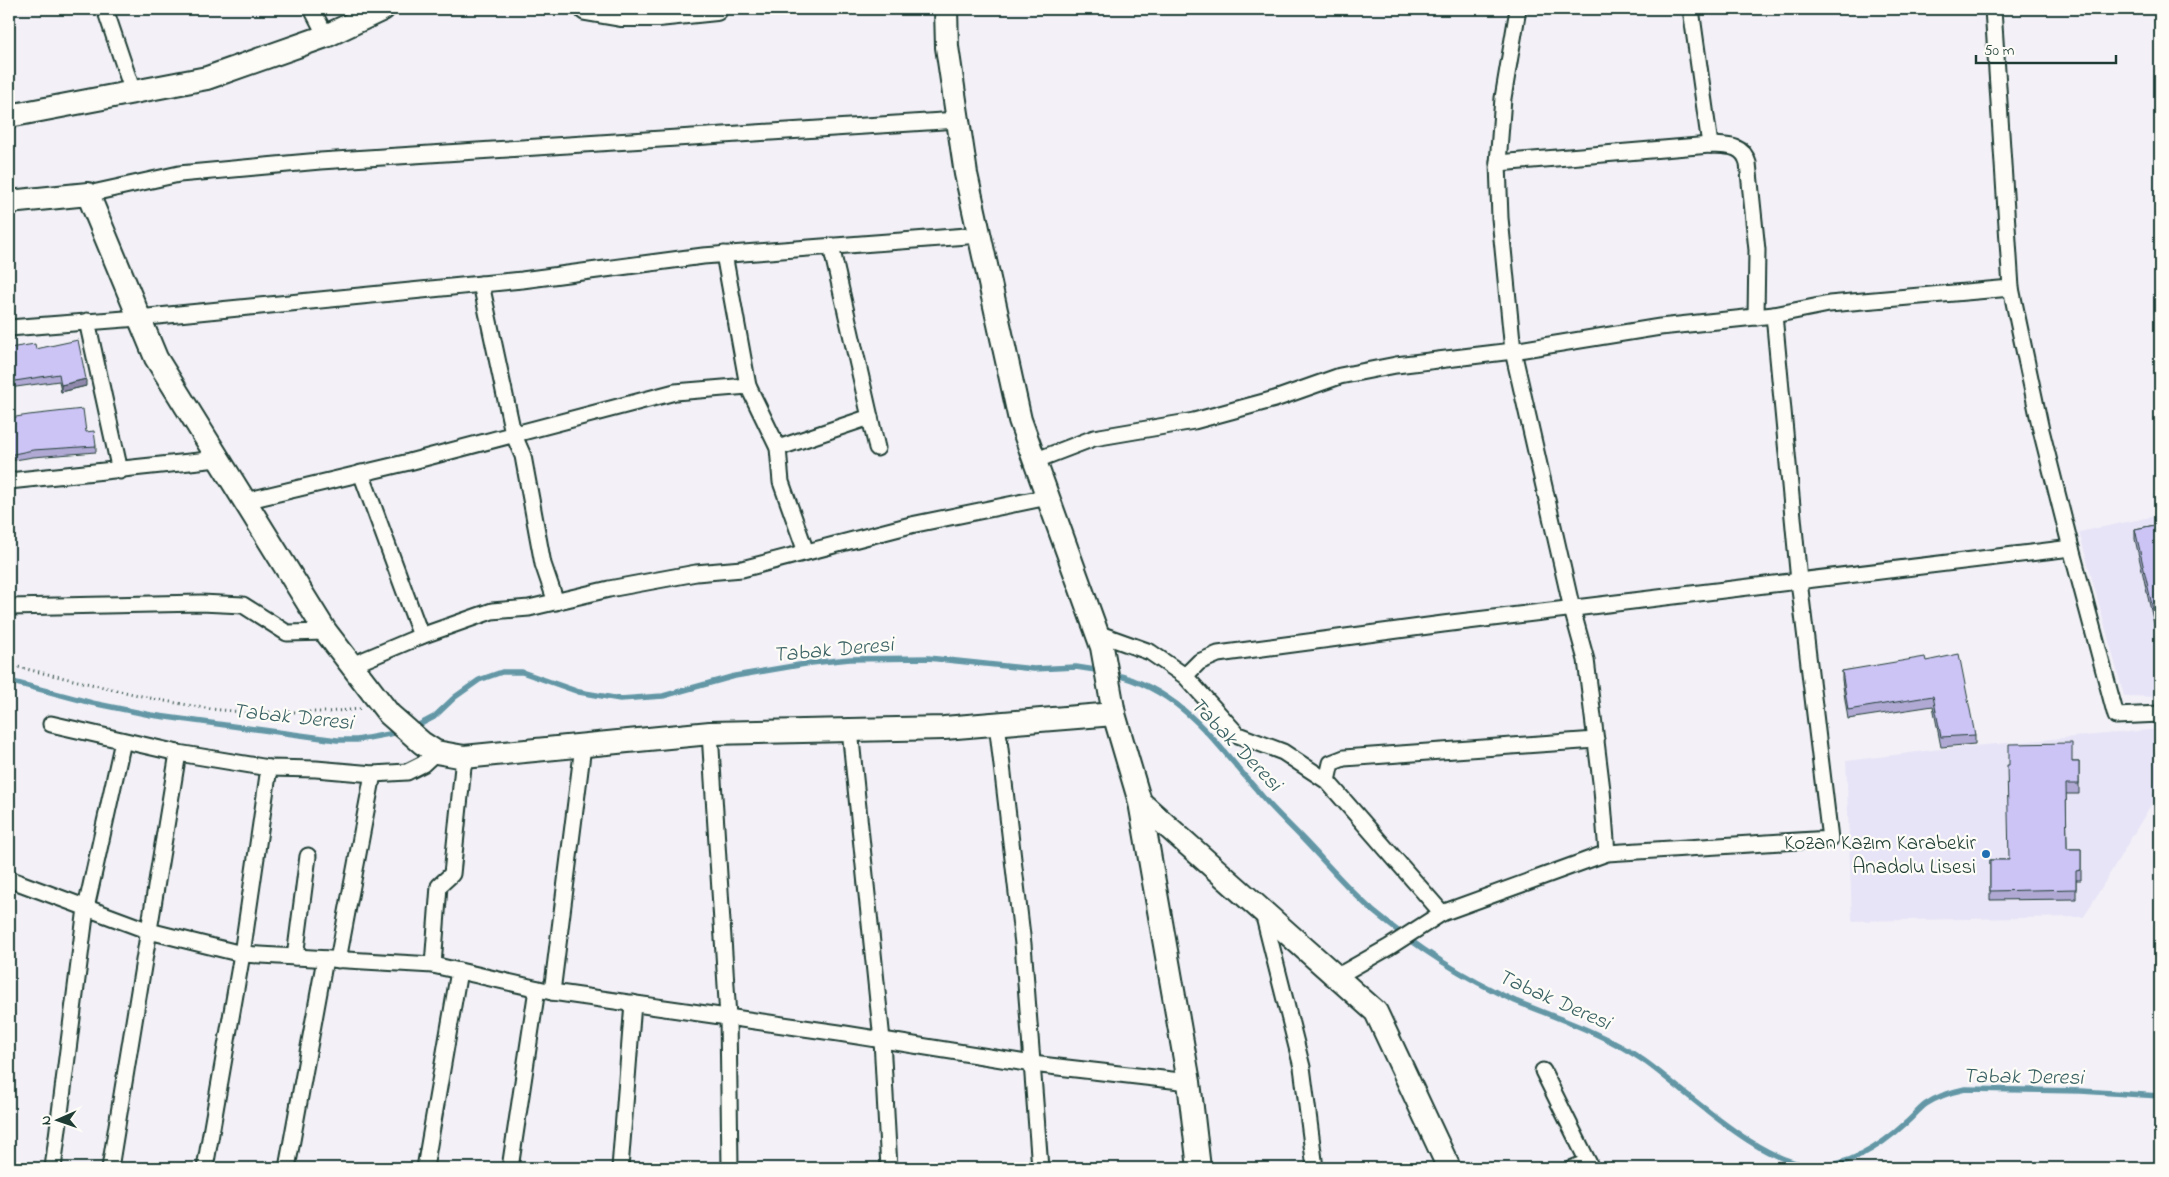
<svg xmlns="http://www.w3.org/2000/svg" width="2169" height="1177" font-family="'Indie Flower',sans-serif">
	<rect width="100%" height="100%" fill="#f3f1f7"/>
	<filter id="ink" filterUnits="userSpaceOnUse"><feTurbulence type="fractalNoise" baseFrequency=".02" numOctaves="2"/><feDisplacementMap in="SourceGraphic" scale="10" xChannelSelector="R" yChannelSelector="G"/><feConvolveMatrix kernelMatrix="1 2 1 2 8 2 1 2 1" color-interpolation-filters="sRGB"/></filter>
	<g filter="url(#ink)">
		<!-- built -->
		<g fill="#e8e4f7">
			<polygon points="2160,515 2160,697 2124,696 2079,532"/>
			<polygon points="2160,729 2160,790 2084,917 1852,921 1846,761 1940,749"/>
		</g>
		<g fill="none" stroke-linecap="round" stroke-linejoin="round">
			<!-- stream -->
			<g stroke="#6397a6" stroke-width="5.5">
				<path d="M1113,674c68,16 101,67 144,116 14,18 31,33 47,50 23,24 44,49 69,71 43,36 91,67 142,90 44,18 88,32 128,59 44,31 117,105 172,106 35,1 67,-21 92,-44 7,-6 12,-13 19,-18 12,-8 25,-12 39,-15l116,2 79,5"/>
				<polyline points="9,681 92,703 151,715 337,740 357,740 400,732"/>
				<polyline points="413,728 434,717 455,697 479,680 502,672 522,672 579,692 620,699 663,696 735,676 811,663 850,659 928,658 1034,669 1076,667 1102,671"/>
			</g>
			<!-- street casing -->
			<g stroke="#1f3d34" stroke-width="19">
				<g id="street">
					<polyline points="105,9 133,92"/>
					<polyline points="312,9 326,36"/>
					<polyline points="1518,9 1503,98 1498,163 1500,218 1513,351 1572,609 1586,660 1602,790 1607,853"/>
					<polyline points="1691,9 1710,145"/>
					<polyline points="1993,9 2011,288 2041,430 2071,548 2116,716 2160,714"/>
					<path d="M1498,163l212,-18c17,1 33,-1 38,18l9,87 -1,67"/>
					<polyline points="88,194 179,174 320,161 958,120"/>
					<polyline points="831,246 877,448"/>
					<polyline points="724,254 748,386 778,448 781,482 806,552"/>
					<polyline points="481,284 513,433 523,456 543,564 556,602"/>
					<polyline points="87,321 120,471"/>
					<polyline points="9,328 138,318 522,280 703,256 980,235"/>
					<polyline points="778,448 870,417"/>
					<polyline points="1034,461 1094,438 1194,421 1275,399 1340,376 1396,365 1513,351 1660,327 1774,315 1829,304 2011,288"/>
					<polyline points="361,473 421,636"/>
					<polyline points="9,481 218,459"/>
					<polyline points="245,501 409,462 675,392 748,386"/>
					<polyline points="9,607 201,603 243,605 287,633 326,632"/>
					<polyline points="1097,633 1150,652 1185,676 1238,735 1283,752 1327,781 1442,913"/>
					<polyline points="352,665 421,636 492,611 529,608 609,589 696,573 742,569 911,525 1048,497"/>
					<polyline points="1185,676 1199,662 1218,654 1443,624 2071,548"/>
					<polyline points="997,723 1023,944 1040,1168"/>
					<polyline points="51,724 178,753 269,768 316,769 373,774 407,772 423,764 436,752"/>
					<polyline points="850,730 882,1040 889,1168"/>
					<polyline points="710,733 728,1017 730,1168"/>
					<polyline points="1327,781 1331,763 1344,758 1596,740"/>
					<polyline points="9,879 149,931 242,954 433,965 552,992 839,1033 1032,1064 1189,1082"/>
					<polyline points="1263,913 1302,1067 1315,1168"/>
					<polyline points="295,957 308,856"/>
					<polyline points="338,960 373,774"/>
					<polyline points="433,965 439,886 452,874 464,757"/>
					<polyline points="1336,977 1389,947 1442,913 1607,853 1830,839 1799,581 1774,315"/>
					<polyline points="552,992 583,746"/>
					<polyline points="1543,1071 1591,1168"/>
					<polyline points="53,1168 86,908 123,741"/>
					<polyline points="110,1168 178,753"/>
					<polyline points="205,1168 242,954 269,768"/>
					<polyline points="287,1168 325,959"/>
					<polyline points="425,1168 459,971"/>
					<polyline points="510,1168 537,989"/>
					<polyline points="620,1168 633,1003"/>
					<polyline points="1573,1168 1588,1162"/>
				</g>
			</g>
			<!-- secondary casing -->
			<g stroke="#1f3d34" stroke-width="26">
				<g id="secondary">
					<polyline points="586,9 621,15 658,15 716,9"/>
					<polyline points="946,9 947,47 966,174 1020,420 1102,647 1114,714 1140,802 1189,1082 1199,1168"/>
					<polyline points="9,116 207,78 326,36 383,9"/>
					<polyline points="9,202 88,194 156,358 326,632 389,714 422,743 436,752 464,757 710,733 944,728 1114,714"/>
					<polyline points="1140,802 1376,1012 1449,1168"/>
				</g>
			</g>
			<!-- path -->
			<polyline stroke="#1f3d34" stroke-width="3" stroke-dasharray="1 4" stroke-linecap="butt" points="9,665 159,700 211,709 242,712 326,712 360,709"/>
			<!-- street -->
			<use href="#street" stroke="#fdfcf7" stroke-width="15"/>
			<!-- secondary -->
			<use href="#secondary" stroke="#fdfcf7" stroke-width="22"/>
		</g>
		<!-- wall -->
		<g fill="#b0a9d4" stroke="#1f3d34">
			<polygon points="9,348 36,349 86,386 61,392 59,381 9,388"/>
			<polygon points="9,418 86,432 96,446 96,452 33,457 9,461"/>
			<polygon points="2160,524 2160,651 2135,539 2135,529"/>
			<polygon points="1926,661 1975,735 1975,744 1941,747 1933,706 1848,719 1842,680 1842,671"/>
			<polygon points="2072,762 2079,762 2079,794 2066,794 2067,849 2081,849 2081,880 2076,880 2076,899 1990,900 1990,860 2008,860"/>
		</g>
		<!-- shaded-wall -->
		<polygon fill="#9089ac" stroke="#1f3d34" points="86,379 86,386 61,392 61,385"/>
		<!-- building -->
		<g fill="#cdc4f6" stroke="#1f3d34">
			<polygon points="78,340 86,379 61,385 59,374 9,382 9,348 35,344 36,349"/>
			<polygon points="83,409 86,432 94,431 96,446 33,450 9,455 9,418 29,415"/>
			<polygon points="2160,524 2160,641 2135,529"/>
			<polygon points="1959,654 1975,735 1941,737 1933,696 1848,710 1842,671 1925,657 1926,661"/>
			<polygon points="2072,743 2072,762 2079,762 2079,784 2066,784 2067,849 2081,849 2081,870 2076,871 2076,889 1990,891 1990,860 2009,860 2007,765 2009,765 2009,744"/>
		</g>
	</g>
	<!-- markers -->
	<circle fill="#1f6fb2" stroke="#fdfcf7" stroke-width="2" cx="1986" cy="854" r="5"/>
	<g text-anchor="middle" stroke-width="4.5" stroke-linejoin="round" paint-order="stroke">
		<!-- poi labels -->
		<g font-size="21" fill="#1f3d34" stroke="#fdfcf7" text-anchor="end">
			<text x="1976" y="849">Kozan Kazım Karabekir<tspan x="1976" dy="24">Anadolu Lisesi</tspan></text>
		</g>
		<!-- water labels -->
		<g font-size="22" font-style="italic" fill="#3b6264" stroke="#fdfcf7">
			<text transform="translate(833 648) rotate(-5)" y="8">Tabak Deresi</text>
			<text transform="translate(293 715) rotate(6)" y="8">Tabak Deresi</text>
			<text transform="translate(1237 743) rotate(46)" y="8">Tabak Deresi</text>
			<text transform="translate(1555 998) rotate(24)" y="8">Tabak Deresi</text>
			<text transform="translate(2023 1075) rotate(1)" y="8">Tabak Deresi</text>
		</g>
	</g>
	<!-- margin -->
	<rect width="2169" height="1177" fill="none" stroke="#fdfcf7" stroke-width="30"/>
	<rect x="15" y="15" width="2139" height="1147" fill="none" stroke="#1f3d34" stroke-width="2" filter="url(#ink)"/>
	<!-- north arrow -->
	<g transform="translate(58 1120) rotate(268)" stroke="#fdfcf7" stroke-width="4" paint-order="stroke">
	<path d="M0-4L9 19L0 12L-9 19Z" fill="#1f3d34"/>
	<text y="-8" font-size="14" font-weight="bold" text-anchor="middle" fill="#1f3d34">N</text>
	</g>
	<!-- scale -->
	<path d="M1976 55v8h140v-8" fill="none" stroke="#1f3d34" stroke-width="2.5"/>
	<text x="1984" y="55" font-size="15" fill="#1f3d34" stroke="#fdfcf7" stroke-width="4" paint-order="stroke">50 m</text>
</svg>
